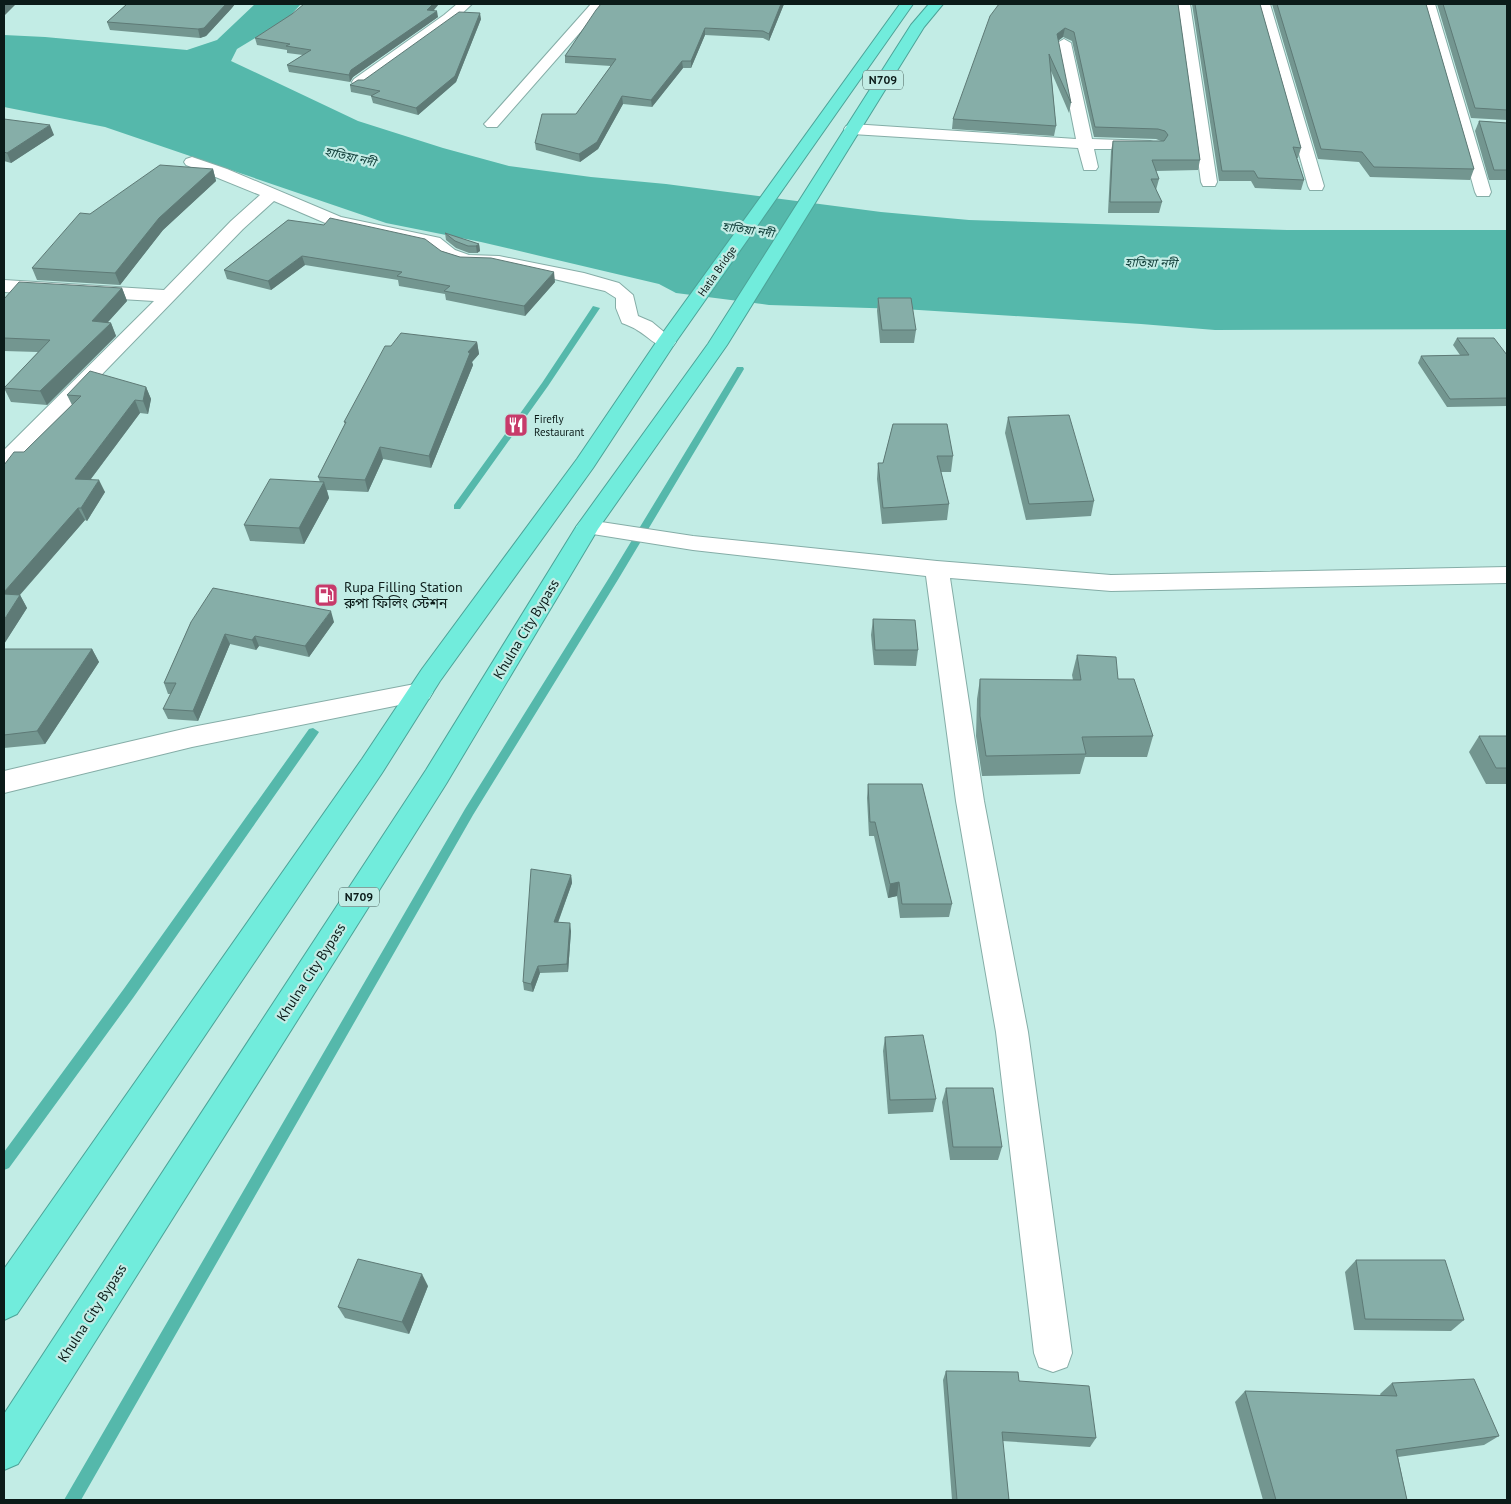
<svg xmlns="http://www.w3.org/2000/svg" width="1511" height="1504" font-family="'PT Sans','Noto Sans Bengali',sans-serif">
	<rect width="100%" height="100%" fill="#c2ece5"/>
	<!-- water -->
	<polygon fill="#55b8ab" points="255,4 301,4 288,18 237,49 231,61 358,121 443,148 509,166 591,177 666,184 881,212 969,220 1287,230 1507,230 1507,329 1215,330 1141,324 903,309 769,305 676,293 659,284 481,242 386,223 105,127 4,107 4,35 45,37 187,50 217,40"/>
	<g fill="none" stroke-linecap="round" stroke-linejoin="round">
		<!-- stream -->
		<g fill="#55b8ab" fill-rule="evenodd">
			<polygon points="593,306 600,308 548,386 460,509 454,509 454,505 542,383"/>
			<polygon points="737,367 743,367 744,369 619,578 473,815 81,1500 64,1500 465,809 609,578"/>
			<polygon points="313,728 319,732 317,735 133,998 9,1168 4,1170 4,1152 123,990 309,729"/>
		</g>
		<!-- minor casing -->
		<g stroke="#85ada7" stroke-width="2">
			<g id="minor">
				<polygon points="457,4 472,4 454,21 364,85 354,85 352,82 354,79 444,15"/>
				<polygon points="591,4 605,4 497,127 487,127 484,124 487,121"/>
				<polygon points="1177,4 1190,4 1217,182 1215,186 1203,186 1201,182"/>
				<polygon points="1257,4 1270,4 1324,186 1322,190 1310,190 1308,186"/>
				<polygon points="1422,4 1435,4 1491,192 1489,196 1477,196 1475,192"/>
				<polygon points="1064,39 1071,43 1092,139 1150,141 1156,143 1158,146 1156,149 1094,149 1098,167 1096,170 1084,170 1078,148 852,134 846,132 844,129 846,126 852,124 1076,139 1057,43"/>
				<path d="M192,157l35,12 114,48 99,21 15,12 14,5 30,1 85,17 35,10 14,12 5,21 14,6 24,20 -3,4c-16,4 -23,-9 -36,-16 -4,-3 -10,-5 -15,-7l-6,-15v-10l-11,-7 -106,-25 -37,-2 -19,-6 -15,-12 -98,-21 -56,-24 -31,28 -231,238 -8,2v-19l150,-149 -150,-9v-12l160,10 67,-69 29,-26 -74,-30 -2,-3 2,-3z"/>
				<polygon points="588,520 693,536 937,561 1111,575 1507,567 1507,583 1111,591 950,578 984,801 1028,1032 1072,1353 1067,1367 1053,1372 1039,1367 1034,1353 996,1032 956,801 926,576 693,550 580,532 576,527 580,522"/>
				<polygon points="420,683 429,685 433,692 429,699 192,747 4,793 4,771 192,727"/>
			</g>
		</g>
		<!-- highway casing -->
		<g stroke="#4da398" stroke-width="2">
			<g id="highway">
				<polygon points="900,4 913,4 675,343 593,468 440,681 382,773 17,1314 4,1320 4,1269 362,759 422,669 577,459 659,338"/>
				<polygon points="929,4 943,4 924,27 727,345 598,529 446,784 18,1464 4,1470 4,1414 426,770 576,527 708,344 911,25"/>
			</g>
		</g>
		<!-- minor -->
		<use href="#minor" fill="#fff" fill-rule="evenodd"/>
		<!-- highway -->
		<use href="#highway" fill="#71ecdc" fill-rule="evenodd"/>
	</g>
	<!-- wall -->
	<g fill="#739690">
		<polygon points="127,4 235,4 231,9 206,36 200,38 110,30 107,22"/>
		<polygon points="601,4 784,4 769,41 763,38 705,35 691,68 683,68 652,107 623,104 598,149 580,162 536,150 535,143 576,114 611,66 565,63 565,56"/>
		<polygon points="999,4 1178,4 1200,160 1198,170 1156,171 1159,179 1156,190 1162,202 1159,213 1108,213 1111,151 1113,141 1161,141 1156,139 1094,137 1072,41 1063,37 1058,41 1071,103 1069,113 1051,71 1056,126 1054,136 952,129 953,119"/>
		<polygon points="1192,4 1260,4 1301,148 1298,158 1297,158 1304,180 1301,190 1255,188 1251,181 1219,181"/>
		<polygon points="1272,4 1426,4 1474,169 1470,180 1370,177 1359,162 1318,159"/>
		<polygon points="1437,4 1507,4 1507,120 1471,118"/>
		<polygon points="434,10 438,17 353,77 350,82 289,72 287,65 303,55 287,53 287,50 257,45 255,38"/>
		<polygon points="481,19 456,82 418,115 373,103 371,96 351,92 350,85 364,80"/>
		<polygon points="4,119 54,135 11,163 4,161"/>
		<polygon points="1479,121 1507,123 1507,180 1489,180 1475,131"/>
		<polygon points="213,169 216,181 163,230 120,285 37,280 32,268 90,214"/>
		<polygon points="288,220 441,251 460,257 555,282 525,316 446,300 445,294 399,286 398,280 305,265 271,290 227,279 224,270"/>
		<polygon points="445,233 479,244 480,251 477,253 469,253 456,248 446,240"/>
		<polygon points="122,288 127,301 108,322 111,323 116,336 47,405 11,402 4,388 38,352 4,351 4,299"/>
		<polygon points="878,298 916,330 914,343 880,343 877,311"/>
		<polygon points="1457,338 1507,355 1507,406 1447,407 1418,363 1421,356 1460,355 1453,345"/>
		<polygon points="477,342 479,354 472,362 473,365 431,468 383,459 368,492 327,490 329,498 304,544 250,541 244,525 320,482 318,477 345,424 344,422 391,346"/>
		<polygon points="146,387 151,399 148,414 140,413 91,479 105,492 87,521 85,520 20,595 27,608 4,644 24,452 72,405 67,395"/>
		<polygon points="1008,417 1094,501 1091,516 1026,520 1005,433"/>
		<polygon points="893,424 953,456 951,472 941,472 949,504 947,520 882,524 877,479 878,463 883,463"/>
		<polygon points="873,619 918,650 916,666 874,665 871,635"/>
		<polygon points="191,622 334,622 309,657 259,646 256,650 230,644 198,721 168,719 163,709 171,694 168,694 164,683"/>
		<polygon points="4,649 92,649 99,662 45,744 4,748"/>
		<polygon points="1077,655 1118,679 1153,736 1147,757 1085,757 1080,774 982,776 976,736 977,699 980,679 1073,680 1072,675"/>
		<polygon points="1479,736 1507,736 1507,784 1486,784 1469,752"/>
		<polygon points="868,784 952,904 949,917 900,918 897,896 888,898 874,836 869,836 867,798"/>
		<polygon points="571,875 572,883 558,923 571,931 568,972 540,973 533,992 524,990 523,982"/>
		<polygon points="885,1037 936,1099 933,1112 888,1114 883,1051"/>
		<polygon points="946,1088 1002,1147 998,1160 950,1160 942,1102"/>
		<polygon points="1356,1260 1464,1320 1451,1331 1354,1330 1345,1272"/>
		<polygon points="428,1286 409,1334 345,1318 338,1307"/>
		<polygon points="946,1371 1019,1381 1096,1438 1090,1447 1002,1441 1009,1500 952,1500 943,1380"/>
		<polygon points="1392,1383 1499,1436 1484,1445 1398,1457 1407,1500 1263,1500 1235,1402 1245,1391 1381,1396 1380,1394"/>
	</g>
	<!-- shaded-wall -->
	<g fill="#5e7a76">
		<polygon points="5,4 16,4 4,16 4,5"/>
		<polygon points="226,4 235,4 231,9 206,36 200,38 198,29"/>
		<polygon points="433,4 439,4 429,16 437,11 438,17 353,77 350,82 349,75 351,70 427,10"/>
		<polygon points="781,4 784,4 769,41 769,34"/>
		<polygon points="480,13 481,19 456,82 418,115 416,108"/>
		<polygon points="705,28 705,35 691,68 691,61"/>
		<polygon points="1065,28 1063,37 1055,43 1057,34"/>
		<polygon points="682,61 683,68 652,107 651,100"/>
		<polygon points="622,96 623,104 598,149 580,162 579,154"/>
		<polygon points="50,125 54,135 11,163 7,153"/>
		<polygon points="213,169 216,181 163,230 120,285 115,273 159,218"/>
		<polygon points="479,244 480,251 477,253 476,246"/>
		<polygon points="302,256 305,265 271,290 268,281"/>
		<polygon points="554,272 555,282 525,316 524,306"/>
		<polygon points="122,288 127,301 97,334 92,321"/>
		<polygon points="111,323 116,336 47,405 40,391"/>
		<polygon points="477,342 479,354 472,362 473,365 431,468 429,456 468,352"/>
		<polygon points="146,387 151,399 148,414 143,401"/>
		<polygon points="135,400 140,413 81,492 75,479"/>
		<polygon points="380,447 383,459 368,492 365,480"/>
		<polygon points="99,480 105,492 87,521 81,508"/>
		<polygon points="324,482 329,498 304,544 299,528"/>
		<polygon points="78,508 85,520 9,607 4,597 4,592"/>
		<polygon points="20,595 27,608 4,644 4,620"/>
		<polygon points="331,611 334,622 309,657 305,646"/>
		<polygon points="225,634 230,644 198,721 193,711"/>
		<polygon points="255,636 259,646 256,650 252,640"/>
		<polygon points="92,649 99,662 45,744 37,731"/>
		<polygon points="571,875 572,883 555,930 554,922"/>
		<polygon points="899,882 897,896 888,898 890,884"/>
		<polygon points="570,923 571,931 568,972 567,964"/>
		<polygon points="538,966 540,973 533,992 531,984"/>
		<polygon points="422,1274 428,1286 409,1334 402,1322"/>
	</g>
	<!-- building -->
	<g fill="#86aea8" stroke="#5e7a76">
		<polygon points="127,4 226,4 204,28 198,29 107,22"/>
		<polygon points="304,4 433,4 427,10 437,11 351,70 349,75 287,65 311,50 286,46 290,44 255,38 292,14"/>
		<polygon points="601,4 781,4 769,34 763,31 705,28 691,61 682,61 651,100 622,96 597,142 579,154 535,143 542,114 576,114 616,59 565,56 596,10"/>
		<polygon points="999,4 1178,4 1200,160 1152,160 1159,179 1151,179 1162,202 1110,202 1113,141 1164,141 1168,135 1165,131 1158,129 1095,127 1074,32 1065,28 1057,34 1071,103 1049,54 1056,126 953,119 990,16"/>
		<polygon points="1195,4 1260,4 1301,148 1293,147 1304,180 1258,178 1254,171 1222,171"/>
		<polygon points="1277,4 1426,4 1474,169 1374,167 1362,152 1321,149"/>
		<polygon points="1443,4 1507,4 1507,110 1475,108"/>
		<polygon points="459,12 480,13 455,76 416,108 371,96 380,91 350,85 358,80 364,80"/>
		<polygon points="4,119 50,125 7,153 4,152"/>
		<polygon points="1479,121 1507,123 1507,170 1494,170"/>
		<polygon points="160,165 213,169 159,218 115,273 32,268 80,213 90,214"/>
		<polygon points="330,218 425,239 441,251 460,257 491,258 554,272 524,306 444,291 450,286 397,276 402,272 302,256 268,281 224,270 288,220 324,225"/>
		<polygon points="445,233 479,244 476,246 468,246 455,241"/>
		<polygon points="19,282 122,288 92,321 111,323 40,391 4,388 50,340 4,338 4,299"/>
		<polygon points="878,298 911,298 916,330 882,330"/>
		<polygon points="401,333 477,342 468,352 470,353 429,456 380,447 365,480 318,477 346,422 344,422 385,346 391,346"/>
		<polygon points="1457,338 1494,338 1507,355 1507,398 1450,399 1421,356 1469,355"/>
		<polygon points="90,371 146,387 143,401 135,400 75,479 99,480 81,508 78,508 4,592 4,465 14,452 24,452 81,396 67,395"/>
		<polygon points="1069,415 1094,501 1029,504 1008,417"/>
		<polygon points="893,424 947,424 953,456 937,456 949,504 883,508 878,463 883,463"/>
		<polygon points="270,479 324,482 299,528 244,525"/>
		<polygon points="213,588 331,611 305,646 255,636 252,640 225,634 193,711 163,709 176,683 164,683 191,622"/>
		<polygon points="4,594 20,595 4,620"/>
		<polygon points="873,619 915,620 918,650 875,650"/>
		<polygon points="4,649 92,649 37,731 4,735"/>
		<polygon points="1077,655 1116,657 1118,679 1134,679 1153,736 1082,737 1086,754 986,756 980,716 980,679 1081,680"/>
		<polygon points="1479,736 1507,736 1507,768 1496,768"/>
		<polygon points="868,784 922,784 952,904 902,904 899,882 890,884 875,822 870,822"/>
		<polygon points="531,869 571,875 554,922 570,923 567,964 538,966 531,984 523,982"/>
		<polygon points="923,1035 936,1099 890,1100 885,1037"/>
		<polygon points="946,1088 993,1088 1002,1147 953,1147"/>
		<polygon points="358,1259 422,1274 402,1322 338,1307"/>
		<polygon points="1356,1260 1445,1260 1464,1320 1365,1319"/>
		<polygon points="946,1371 1018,1372 1019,1381 1089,1386 1096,1438 1002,1432 1009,1500 957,1500"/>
		<polygon points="1474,1379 1499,1436 1396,1450 1407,1500 1276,1500 1245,1391 1397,1396 1392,1383"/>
	</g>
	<!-- icons -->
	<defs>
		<g id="restaurant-square" transform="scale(1.25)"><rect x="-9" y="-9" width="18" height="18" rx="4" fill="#c73a6a" stroke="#c2ece5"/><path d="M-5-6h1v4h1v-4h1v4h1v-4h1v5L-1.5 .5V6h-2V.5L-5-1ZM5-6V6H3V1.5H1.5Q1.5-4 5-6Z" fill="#fff"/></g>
		<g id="fuel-square" transform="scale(1.25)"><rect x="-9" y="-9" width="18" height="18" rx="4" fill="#c73a6a" stroke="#c2ece5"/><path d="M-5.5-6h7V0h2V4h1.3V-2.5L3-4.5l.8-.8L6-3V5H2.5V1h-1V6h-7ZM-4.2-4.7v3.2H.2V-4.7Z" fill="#fff"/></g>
	</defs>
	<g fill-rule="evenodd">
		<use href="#restaurant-square" x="516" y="425"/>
		<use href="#fuel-square" x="326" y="595"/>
	</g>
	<g text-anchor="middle" stroke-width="4.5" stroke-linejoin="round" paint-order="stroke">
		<!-- far-street labels -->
		<g font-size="11" fill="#0b1b19" stroke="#c2ece5">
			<text transform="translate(717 271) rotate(-55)" y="4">Hatia Bridge</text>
		</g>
		<!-- far-poi labels -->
		<g font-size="11" fill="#0b1b19" stroke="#c2ece5" text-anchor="start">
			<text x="534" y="423">Firefly<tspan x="534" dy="13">Restaurant</tspan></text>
		</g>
		<!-- shield labels -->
		<g fill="#c2ece5" stroke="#425a56" stroke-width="1">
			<rect x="863" y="70.5" width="40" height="19" rx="4"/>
			<rect x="339" y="887.5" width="40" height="19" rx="4"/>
		</g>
		<g font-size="12" font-weight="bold" fill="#0b1b19">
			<text x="883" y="84">N709</text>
			<text x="359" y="901">N709</text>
		</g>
		<!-- far-water labels -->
		<g font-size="12" font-style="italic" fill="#15423d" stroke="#c2ece5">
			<text transform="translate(350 157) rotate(13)" y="4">হাতিয়া নদী</text>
			<text transform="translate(748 230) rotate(8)" y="4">হাতিয়া নদী</text>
			<text transform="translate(1151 263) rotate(1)" y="4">হাতিয়া নদী</text>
		</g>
		<!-- poi labels -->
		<g font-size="14" fill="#0b1b19" stroke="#c2ece5" text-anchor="start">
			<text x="344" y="592">Rupa Filling Station<tspan x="344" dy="16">রুপা ফিলিং স্টেশন</tspan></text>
		</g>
		<!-- street labels -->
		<g font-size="14" fill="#0b1b19" stroke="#c2ece5">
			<text transform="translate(526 629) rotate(-59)" y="5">Khulna City Bypass</text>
			<text transform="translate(311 972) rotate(-57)" y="5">Khulna City Bypass</text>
			<text transform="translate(92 1313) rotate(-57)" y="5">Khulna City Bypass</text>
		</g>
	</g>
	<!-- border -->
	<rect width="1511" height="1504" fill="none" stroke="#0b1b19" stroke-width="10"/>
</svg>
